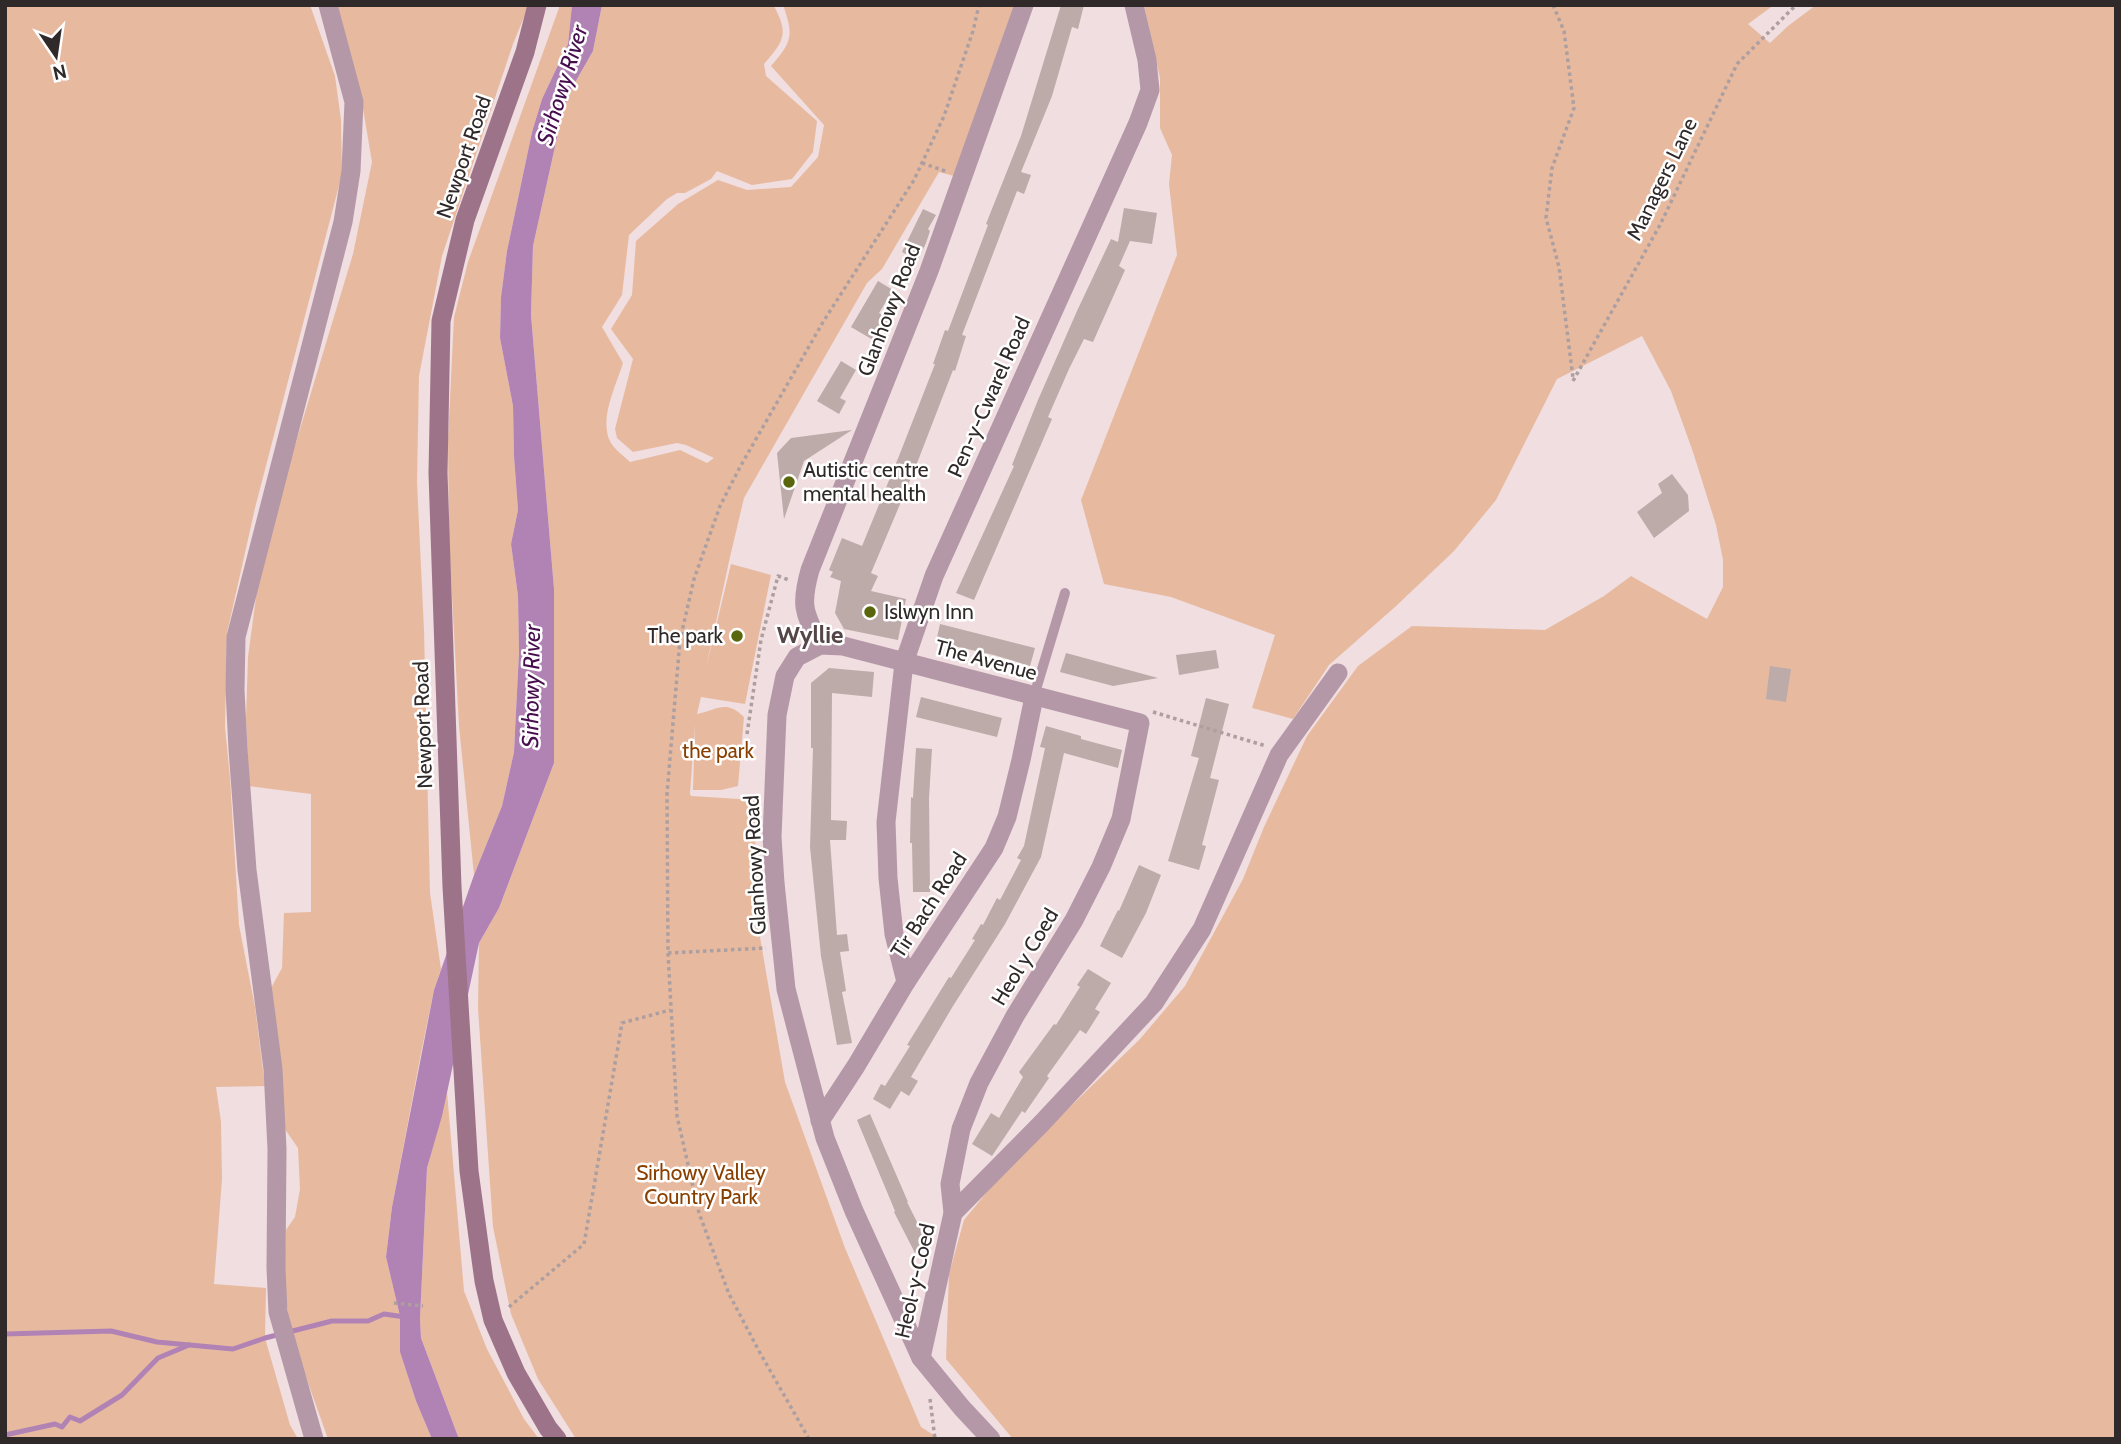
<svg xmlns="http://www.w3.org/2000/svg" width="2121" height="1444" font-family="Cabin,sans-serif">
	<rect width="100%" height="100%" fill="#f0dee0"/>
	<!-- green -->
	<g fill="#e7baa0">
		<polygon points="5,5 310,5 335,76 341,120 342,174 255,508 227,633 225,727 230,778 239,925 255,1007 265,1086 216,1087 221,1122 222,1179 214,1284 266,1288 265,1338 290,1425 298,1439 5,1439"/>
		<polygon points="336,5 529,5 513,44 442,256 419,376 417,482 424,630 430,893 441,969 434,990 421,1053 392,1207 386,1257 400,1316 400,1352 416,1401 432,1439 328,1439 290,1332 284,1278 286,1230 295,1217 300,1189 298,1148 282,1125 270,990 282,968 284,913 311,912 311,794 249,786 246,719 248,657 257,590 290,462 353,254 372,162 361,97"/>
		<polygon points="560,5 572,5 568,44 542,99 532,132 507,251 501,297 500,338 513,406 514,456 518,510 511,544 518,596 519,652 514,752 502,806 474,875 459,726 449,539 448,440 454,317 468,262"/>
		<path d="M602,5l172,1c15,28 10,35 -10,58l2,12 51,45 -4,31 -21,27 -40,6 -35,-14 -6,8 -26,14h-8l-10,6 -38,36 -7,60 -20,32 21,36c-7,23 -25,58 -12,80 4,7 13,13 19,19l50,-12 27,13 7,-5 -28,-13 -9,-2 -44,9 -16,-14 -2,-9 18,-70 -22,-30 21,-34 4,-54 42,-37 40,-24 29,10 44,-3 27,-30 6,-32 -53,-59c21,-24 23,-30 12,-61h231l-60,171 -15,-4 -57,97 -15,14 -123,215 -14,59 -24,111 25,-104 40,11 -26,129 -44,-7 -4,17c20,-4 29,-15 47,3l-6,69 -17,4h-28l2,-66 -5,70 1,2 64,4 1,114 29,168 60,166 76,179 19,12h-364l-38,-60 -27,-65 -18,-87 -15,-219 1,-65 20,-35 55,-145v-174l-23,-274 2,-69 25,-113 11,-40 24,-42z"/>
		<polygon points="1144,5 1774,5 1748,24 1770,43 1788,26 1816,5 2116,5 2116,1439 1013,1439 946,1359 949,1274 964,1220 1005,1170 1140,1039 1185,986 1243,879 1264,827 1307,736 1358,666 1412,626 1545,630 1604,596 1631,576 1707,619 1723,587 1723,560 1716,525 1693,452 1671,391 1642,336 1557,379 1496,500 1454,551 1395,607 1329,665 1293,719 1252,708 1275,635 1171,597 1104,584 1081,500 1177,255 1169,184 1172,155 1160,128 1160,78"/>
		<polygon points="447,1092 464,1291 487,1349 524,1419 539,1439 459,1439 421,1338 420,1319 427,1168"/>
	</g>
	<!-- water -->
	<polygon fill="#b183b5" points="572,5 602,5 593,51 569,93 558,133 533,246 531,315 554,589 554,763 499,908 479,943 442,1116 427,1168 420,1319 421,1338 459,1439 432,1439 416,1401 400,1352 400,1316 386,1257 392,1207 434,990 474,875 502,806 514,752 519,652 518,596 511,544 518,510 514,456 513,406 500,338 501,297 507,251 532,132 542,99 568,44"/>
	<g fill="none" stroke-linecap="round" stroke-linejoin="round">
		<!-- stream -->
		<g stroke="#b183b5" stroke-width="5">
			<polyline points="5,1334 111,1331 157,1342 233,1349 265,1338 332,1321 368,1321 384,1314 405,1317"/>
			<polyline points="5,1435 55,1424 62,1427 70,1417 80,1421 122,1395 158,1358 189,1345"/>
		</g>
	</g>
	<!-- building -->
	<g fill="#bcaba8">
		<polygon points="1061,5 1084,5 1078,29 1072,27 1052,96 1021,172 1031,175 1024,194 1017,191 962,335 966,336 955,371 953,370 914,471 871,573 878,576 871,591 906,599 898,640 844,629 835,613 841,581 830,577 833,572 829,570 842,538 862,546 899,456 935,364 933,364 945,330 948,331 988,225 986,224 1021,136"/>
		<polygon points="1124,208 1157,213 1152,244 1130,241 1119,266 1125,270 1093,342 1084,339 1069,369 1048,417 1052,419 974,600 956,593 1014,466 1012,465 1038,400 1077,311 1111,239 1118,242"/>
		<polygon points="923,209 936,215 928,229 930,231 926,243 918,260 902,252"/>
		<polygon points="878,281 893,290 879,313 893,321 880,344 851,327"/>
		<polygon points="841,361 856,370 840,398 846,401 839,414 817,401"/>
		<polygon points="852,430 804,461 784,519 777,453 791,438"/>
		<polygon points="1672,474 1688,495 1689,511 1654,538 1637,512 1662,493 1658,484"/>
		<polygon points="940,624 1035,648 1030,666 994,655 936,642"/>
		<polygon points="1216,650 1219,668 1179,675 1176,655"/>
		<polygon points="1066,653 1103,663 1158,678 1113,686 1060,672"/>
		<polygon points="1770,666 1791,669 1786,702 1766,699"/>
		<polygon points="829,668 874,672 872,697 832,693 831,820 847,821 846,840 830,840 837,935 847,934 849,951 840,952 846,991 842,992 852,1043 837,1045 821,956 810,847 813,748 811,748 811,683"/>
		<polygon points="921,697 1002,718 997,737 916,717"/>
		<polygon points="1206,698 1229,704 1210,778 1219,780 1202,845 1206,846 1199,870 1168,861 1199,758 1191,756"/>
		<polygon points="1046,726 1081,736 1081,739 1122,750 1118,768 1064,753 1041,857 1005,924 953,1006 911,1077 918,1081 909,1096 901,1091 890,1109 873,1099 881,1084 885,1086 910,1046 907,1045 949,977 951,978 975,940 972,939 981,924 983,925 997,898 1000,900 1021,860 1017,858 1024,846 1045,748 1040,747"/>
		<polygon points="916,748 932,749 929,798 930,892 913,892 912,843 910,843 911,797 913,798"/>
		<polygon points="1139,865 1161,875 1146,913 1122,958 1100,946 1118,910 1119,911"/>
		<polygon points="1088,969 1111,983 1095,1009 1100,1012 1086,1034 1080,1030 1047,1076 1049,1078 1025,1113 1022,1111 992,1156 972,1144 991,1113 999,1118 1023,1077 1019,1072 1054,1024 1056,1025 1080,987 1077,985"/>
		<polygon points="870,1114 908,1202 907,1202 929,1246 915,1253 894,1212 895,1211 857,1120"/>
	</g>
	<g fill="none" stroke-linecap="round" stroke-linejoin="round">
		<!-- path -->
		<g stroke="#ad9fa0" stroke-width="3.5" stroke-dasharray="3.5 3.5" stroke-linecap="butt">
			<polyline points="1553,5 1564,31 1574,108 1552,168 1546,218 1559,267 1573,378"/>
			<polyline points="922,163 948,172"/>
			<polyline points="1573,381 1660,225 1737,64 1796,5"/>
			<polyline points="1153,712 1266,746"/>
			<polyline points="747,734 761,640 778,576 789,580"/>
			<polyline points="668,953 766,948"/>
			<polyline points="394,1303 423,1306"/>
			<polyline points="509,1307 584,1244 622,1023 670,1010"/>
			<polyline points="930,1399 935,1439"/>
			<polyline points="809,1439 759,1351 729,1294 699,1213 677,1116 668,953 667,794 680,640 694,579 720,506 740,467 823,322 914,180 944,116 973,31 979,5"/>
		</g>
		<!-- service -->
		<polyline stroke="#b598a7" stroke-width="10" points="1034,696 1065,593"/>
		<!-- minor -->
		<g stroke="#b598a7" stroke-width="19">
			<polyline points="820,645 843,646 1140,723 1121,819 1101,867 1074,920 1015,1016 979,1083 961,1129 950,1184 953,1213 921,1358"/>
			<polyline points="906,982 894,934 888,878 886,822 904,663 934,576 1138,123 1150,90 1147,60 1134,5"/>
			<polyline points="820,1121 856,1066 906,982 994,848 1007,817 1021,760 1034,697"/>
			<polyline points="953,1213 1041,1124 1154,1003 1202,929 1279,755 1338,673"/>
			<polyline points="314,1439 278,1312 276,1268 277,1149 273,1069 247,870 238,749 235,690 236,637 343,222 351,171 354,102 328,5"/>
			<path d="M991,1439l-29,-31 -41,-50 -67,-147 -29,-73 -39,-149 -11,-106 -3,-46 5,-122 8,-39 12,-19 23,-12c-16,-33 -20,-39 -10,-75l119,-299 95,-266"/>
		</g>
		<!-- secondary -->
		<polyline stroke="#9d7389" stroke-width="19" points="537,5 525,52 465,220 441,321 438,473 452,887 469,1171 484,1281 493,1320 516,1373 548,1428 557,1439"/>
	</g>
	<!-- markers -->
	<g fill="#5a660b" stroke="#fff" stroke-width="2.5">
		<circle cx="789" cy="482" r="7"/>
		<circle cx="870" cy="612" r="7"/>
		<circle cx="737" cy="636" r="7"/>
	</g>
	<g text-anchor="middle" stroke-width="5" stroke-linejoin="round" paint-order="stroke">
		<!-- street labels -->
		<g font-size="21" fill="#30292a" stroke="#fff">
			<text transform="translate(464 157) rotate(-71)" y="7">Newport Road</text>
			<text transform="translate(1662 179) rotate(-64)" y="7">Managers Lane</text>
			<text transform="translate(889 310) rotate(-69)" y="7">Glanhowy Road</text>
			<text transform="translate(989 397) rotate(-66)" y="7">Pen-y-Cwarel Road</text>
			<text transform="translate(986 660) rotate(15)" y="7">The Avenue</text>
			<text transform="translate(423 725) rotate(-92)" y="7">Newport Road</text>
			<text transform="translate(755 865) rotate(-93)" y="7">Glanhowy Road</text>
			<text transform="translate(929 905) rotate(-57)" y="7">Tir Bach Road</text>
			<text transform="translate(1025 957) rotate(-59)" y="7">Heol y Coed</text>
			<text transform="translate(915 1281) rotate(-77)" y="7">Heol-y-Coed</text>
		</g>
		<!-- poi labels -->
		<g font-size="21" fill="#30292a" stroke="#fff" text-anchor="start">
			<text x="803" y="477">Autistic centre<tspan x="803" dy="24">mental health</tspan></text>
			<text x="884" y="619">Islwyn Inn</text>
			<text x="723" y="643" text-anchor="end">The park</text>
		</g>
		<!-- park labels -->
		<g font-size="21" fill="#883f00" stroke="#fff">
			<text x="718" y="758">the park</text>
			<text x="701" y="1180">Sirhowy Valley<tspan x="701" dy="24">Country Park</tspan></text>
		</g>
		<!-- water labels -->
		<g font-size="23" font-style="italic" fill="#470e4d" stroke="#fff">
			<text transform="translate(562 85) rotate(-73)" y="8">Sirhowy River</text>
			<text transform="translate(531 686) rotate(-89)" y="8">Sirhowy River</text>
		</g>
		<!-- quarter labels -->
		<g font-size="24" font-weight="bold" fill="#544648" stroke="#fff">
			<text x="810" y="643">Wyllie</text>
		</g>
	</g>
	<!-- border -->
	<rect width="2121" height="1444" fill="none" stroke="#30292a" stroke-width="14"/>
	<!-- north arrow -->
	<g transform="translate(56 56) rotate(167)" stroke="#ffffff" stroke-width="5" paint-order="stroke">
	<path d="M0-5L12 26L0 18L-12 26Z" fill="#30292a"/>
	<text y="-10" font-size="19" font-weight="bold" text-anchor="middle" fill="#30292a">N</text>
	</g>
</svg>
